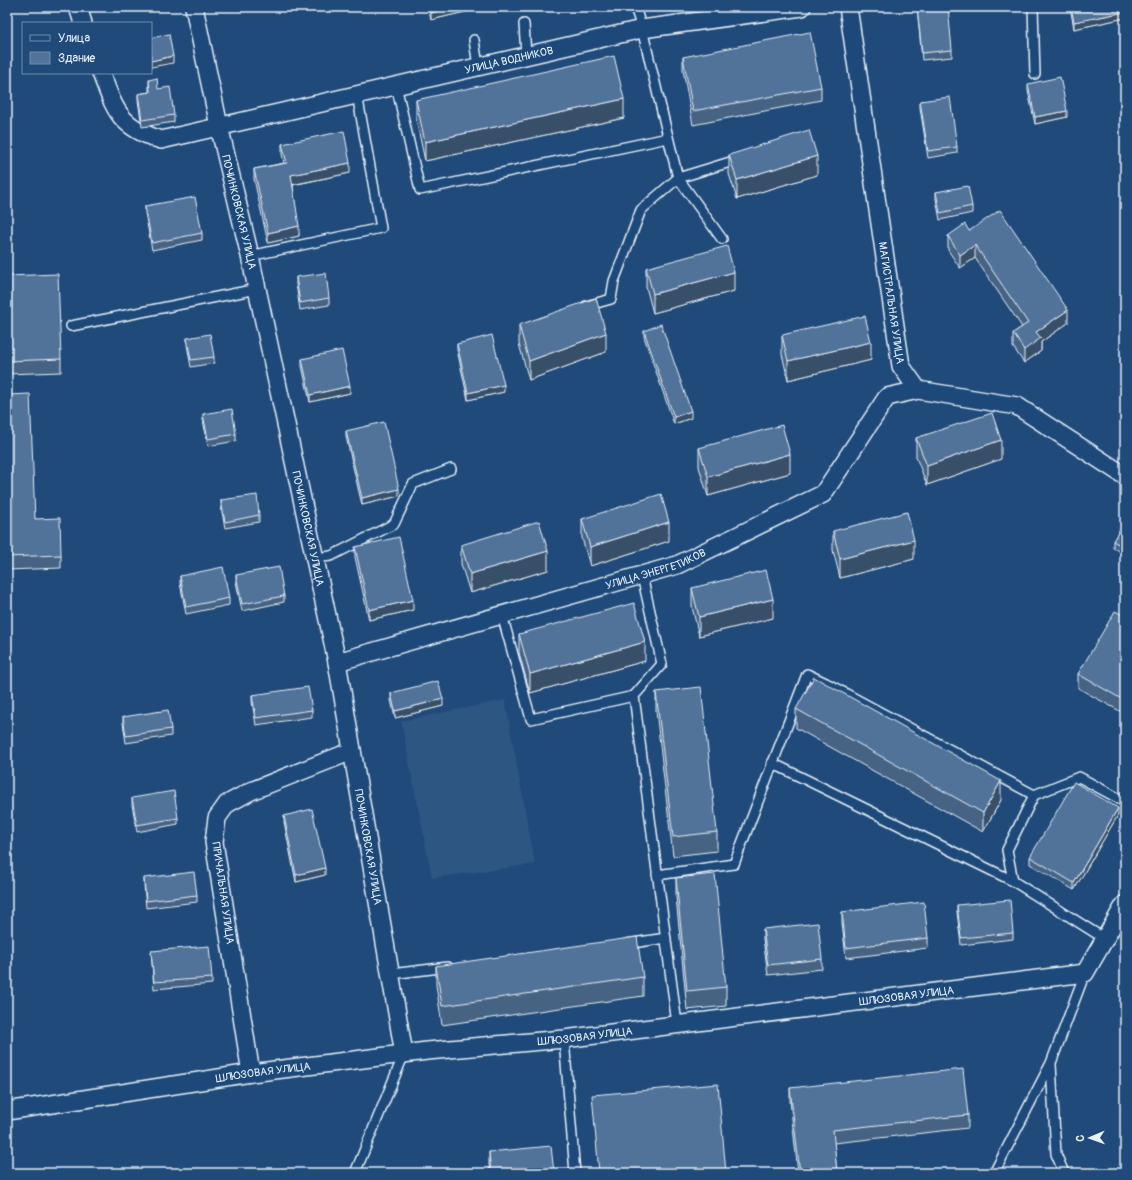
<svg xmlns="http://www.w3.org/2000/svg" width="1132" height="1180" viewBox="0 0 1132 1180" font-family="Pangolin,sans-serif">
	<style>
		.built { fill: #2e5683 }
		.lines { fill: none; stroke-linecap: round; stroke-linejoin: round }
		.lane-casing { stroke: #e8f1f8; stroke-width: 12 }
		.street-casing { stroke: #e8f1f8; stroke-width: 20 }
		.lane { stroke: #1f4a7a; stroke-width: 9 }
		.street { stroke: #1f4a7a; stroke-width: 17 }
		.wall { fill: #466384; stroke: #e8f1f8 }
		.shaded-wall { fill: #39506b; stroke: #e8f1f8 }
		.building { fill: #517399; stroke: #e8f1f8 }
		.labels { text-anchor: middle; dominant-baseline: central; stroke-width: 3.5; stroke-linejoin: round; paint-order: stroke }
		.street-label { font-size: 11px; fill: #e8f1f8; stroke: #1f4a7a }
	</style>
	<rect width="100%" height="100%" fill="#1f4a7a"/>
	<filter id="ink" filterUnits="userSpaceOnUse"><feTurbulence type="fractalNoise" baseFrequency=".025" numOctaves="2"/><feDisplacementMap in="SourceGraphic" scale="8" xChannelSelector="R" yChannelSelector="G"/><feConvolveMatrix kernelMatrix="1 2 1 2 8 2 1 2 1" color-interpolation-filters="sRGB"/></filter>
	<g filter="url(#ink)">
		<path class="built" d="M505,700l30,164 -103,14 -31,-157z"/>
		<g class="lines">
			<defs>
				<path id="lane" d="M713,7l6,11
					M1033,7l2,67
					M524,24l2,31
					M474,40l4,26
					M396,85l24,105 248,-52
					M722,239l-44,-61 62,-19
					M250,256l131,-28 -24,-134
					M586,306l25,-7 3,-18 27,-71 37,-32 -36,-149 -7,-22
					M71,326l186,-37
					M315,558l16,-2 63,-32 19,-40 38,-15
					M642,576l20,88 -28,32 43,328
					M502,615l29,104 103,-23
					M772,763l241,118
					M657,875l77,-11 73,-190 19,9 208,112
					M1105,939l-92,-58 -6,-31 27,-55 45,-18 46,25
					M626,944l40,-6
					M391,974l57,-7
					M564,1039l11,134
					M1051,1064l5,90 8,19
					M355,1173l49,-119
					M994,1173l57,-110 34,-90"/>
				<g id="street">
					<path d="M78,7l5,16"/>
					<path id="s1" d="M194,7l25,119 31,130 87,406 67,392"/>
					<path id="s2" d="M848,7l53,359 17,24 99,16 108,70"/>
					<path id="s3" d="M101,73c14,38 19,54 60,67l481,-111 160,-22"/>
					<path id="s4" d="M337,662l340,-97 146,-71 64,-97 31,-7"/>
					<path d="M251,1073l-37,-231 3,-24 10,-14 24,-13 101,-40"/>
					<path id="s5" d="M7,1111l244,-38 176,-22 137,-12 521,-66 40,-69"/>
				</g>
			</defs>
			<use href="#lane" class="lane-casing"/>
			<use href="#street" class="street-casing"/>
			<use href="#lane" class="lane"/>
			<use href="#street" class="street"/>
		</g>
		<path class="wall" d="M428,7h45v3l-42,10z
			M917,7l35,43v7l-30,3z
			M1070,7h55v11l-51,11z
			M683,57l138,30v13l-128,25 -10,-55z
			M149,80l9,9 16,26v7l-32,5 -4,-27v-6l11,-2z
			M1028,84l39,33 -32,7 -7,-33z
			M416,100l208,18 -199,43 -9,-42z
			M920,101l37,46v6l-29,5 -8,-50z
			M282,144l68,29 -57,12 6,51 -31,7 -14,-64v-10l30,-6 -2,-9z
			M729,155l88,20 -80,24 -8,-25z
			M936,192l36,14v7l-32,7 -4,-21z
			M145,206l57,27v7l-50,10 -7,-37z
			M969,231l99,92 -27,19v9l-17,12 -11,-16v-14l9,-6 -47,-69 -15,10 -12,-18v-14z
			M646,268l88,23 -81,22 -7,-26z
			M7,276l54,83v13l-54,2z
			M296,277l33,21v7l-29,5 -4,-26z
			M519,325l87,27 -77,28 -10,-36z
			M644,331l47,87 -17,6 -30,-87z
			M782,335l89,25 -83,20 -6,-26z
			M187,338l27,19v6l-23,4 -4,-22z
			M457,344l47,48 -36,8 -11,-50z
			M302,359l48,34 -40,9 -8,-36z
			M7,395l28,124 26,36v13l-54,2z
			M203,414l33,20v7l-28,5 -5,-26z
			M346,431l53,65 -37,9 -16,-68z
			M916,438l85,21 -74,26 -11,-28z
			M699,448l91,25 -82,23 -9,-29z
			M221,500l38,15v7l-34,6 -4,-21z
			M582,519l87,22 -79,25 -8,-28z
			M1125,521v33l-12,-6v-7z
			M833,531l81,28 -74,19 -7,-28z
			M461,545l87,25 -78,23 -9,-29z
			M355,547l58,63 -44,10 -14,-63z
			M236,575l48,21v6l-42,9 -6,-29z
			M180,576l49,22v7l-43,9 -6,-31z
			M692,588l81,30 -74,18 -7,-29z
			M1125,616v98l-47,-26v-14z
			M519,634l126,27 -115,32 -11,-40z
			M656,692l61,140v19l-44,5 -17,-145z
			M391,693l52,13 -48,12 -4,-18z
			M252,695l60,15v7l-56,8 -4,-23z
			M796,709l205,91 -18,32 -187,-104z
			M123,717l48,12v7l-45,7 -3,-20z
			M132,798l46,20v6l-41,8 -5,-27z
			M1118,815l-44,75 -44,-26v-7z
			M284,816l41,59 -29,7 -12,-60z
			M144,878l53,17v7l-51,6 -2,-23z
			M676,878l50,109v19l-39,4 -11,-113z
			M957,905l56,28v6l-52,6 -4,-33z
			M842,912l86,26v10l-82,10 -4,-35z
			M763,929l59,30v10l-54,6 -5,-36z
			M151,951l61,27v6l-58,5z
			M436,966l207,11v19l-201,29 -6,-40z
			M790,1088l178,27v13l-134,15 3,30h-39l-8,-72z
			M489,1152l65,21h-64l-1,-8z"/>
		<path class="shaded-wall" d="M457,7h16v3l-42,10v-7z
			M1125,12v6l-51,11v-7z
			M173,56v7l-22,4v-6z
			M624,99v19l-199,43v-19z
			M1067,111v6l-32,7v-7z
			M817,156v19l-80,24v-19z
			M350,163v10l-59,12v-10z
			M299,226v10l-31,7v-10z
			M975,245v13l-15,10v-13z
			M734,272v19l-81,22v-19z
			M1068,310v13l-27,19v9l-17,12v-13l12,-18z
			M606,333v19l-77,28v-19z
			M871,342v18l-83,20v-19z
			M504,385v7l-36,8v-7z
			M350,386v7l-40,9v-7z
			M691,411v7l-17,6v-7z
			M1001,440v19l-74,26v-19z
			M790,454v19l-82,23v-19z
			M399,489v7l-37,9v-7z
			M669,522v19l-79,25v-19z
			M914,540v19l-74,19v-19z
			M548,551v19l-78,23v-19z
			M773,599v19l-74,18v-19z
			M413,600v10l-44,10v-10z
			M645,642v19l-115,32v-19z
			M443,699v7l-48,12v-7z
			M1001,781v19l-18,32v-19z
			M1118,808v7l-44,75v-7z
			M325,868v7l-29,7v-7z"/>
		<path class="building" d="M430,7h27l-26,6z
			M917,7h31l4,43 -30,3z
			M1071,7h54v5l-51,10z
			M810,32l11,55 -128,24 -10,-54z
			M169,34l4,22 -22,5v-23z
			M614,56l10,43 -199,43 -9,-42z
			M1060,77l7,34 -32,6 -7,-33z
			M157,78l1,11 12,-2 4,28 -32,5 -4,-26 12,-2 -1,-12z
			M950,97l7,50 -29,4 -8,-50z
			M809,130l8,26 -80,24 -8,-25z
			M344,131l6,32 -59,12 8,51 -31,7 -14,-64 33,-6 -5,-19z
			M968,186l4,20 -32,7 -4,-21z
			M195,197l7,36 -50,10 -7,-37z
			M1000,210l68,100 -32,22 5,6 -17,12 -11,-17 15,-10 -53,-78 -15,10 -12,-19 17,-12 4,7z
			M727,246l7,26 -81,22 -7,-26z
			M326,273l3,25 -29,5 -4,-26z
			M58,274l3,85 -54,2v-85z
			M596,298l10,35 -77,28 -10,-36z
			M865,316l6,26 -83,19 -6,-26z
			M661,324l30,87 -17,6 -30,-86z
			M210,334l4,23 -23,3 -4,-22z
			M492,335l12,50 -36,8 -11,-49z
			M342,350l8,36 -40,9 -8,-36z
			M30,394l5,125 25,-1 1,37 -54,2v-162z
			M232,409l4,25 -28,5 -5,-25z
			M992,413l9,27 -74,26 -11,-28z
			M384,422l15,67 -37,9 -16,-67z
			M782,425l8,29 -82,23 -9,-29z
			M661,494l8,28 -79,25 -8,-28z
			M257,495l2,20 -34,7 -4,-22z
			M907,512l7,28 -74,19 -7,-28z
			M539,521l9,30 -78,23 -9,-29z
			M1125,521v27l-12,-7z
			M399,537l14,63 -44,10 -14,-63z
			M223,567l6,31 -43,9 -6,-31z
			M279,567l5,29 -42,8 -6,-29z
			M766,570l7,29 -74,18 -7,-29z
			M634,603l11,39 -115,32 -11,-40z
			M1115,611l10,5v85l-47,-27z
			M814,677l187,104 -18,32 -187,-104z
			M438,681l5,18 -48,12 -4,-18z
			M308,687l4,23 -56,8 -4,-23z
			M701,687l16,145 -44,5 -17,-145z
			M168,710l3,19 -45,7 -3,-19z
			M1074,782l44,26 -44,75 -44,-26z
			M174,791l4,27 -41,7 -5,-27z
			M312,809l13,59 -29,7 -12,-59z
			M194,872l3,23 -51,6 -2,-23z
			M715,874l11,113 -39,4 -11,-113z
			M1010,900l3,33 -52,5 -4,-33z
			M924,902l4,36 -82,10 -4,-36z
			M818,923l4,36 -54,6 -5,-36z
			M637,937l6,40 -201,29 -6,-40z
			M209,946l3,32 -58,4 -3,-31z
			M963,1069l5,46 -135,15 4,43h-37l-10,-85z
			M718,1084l8,89h-127l-7,-78z
			M551,1146l3,27h-63l-2,-21z"/>
	</g>
	<g class="labels">
		<g class="street-label">
			<text stroke="none"><textPath href="#s3" startOffset="452">УЛИЦА ВОДНИКОВ</textPath></text>
			<text stroke="none"><textPath href="#s1" startOffset="210">ПОЧИНКОВСКАЯ УЛИЦА</textPath></text>
			<text stroke="none"><textPath href="#s2" startOffset="299">МАГИСТРАЛЬНАЯ УЛИЦА</textPath></text>
			<text stroke="none"><textPath href="#s1" startOffset="534">ПОЧИНКОВСКАЯ УЛИЦА</textPath></text>
			<text stroke="none"><textPath href="#s4" startOffset="332">УЛИЦА ЭНЕРГЕТИКОВ</textPath></text>
			<text stroke="none"><textPath href="#s1" startOffset="858">ПОЧИНКОВСКАЯ УЛИЦА</textPath></text>
			<text transform="translate(223 893) rotate(82)">ПРИЧАЛЬНАЯ УЛИЦА</text>
			<text stroke="none"><textPath href="#s5" startOffset="907">ШЛЮЗОВАЯ УЛИЦА</textPath></text>
			<text stroke="none"><textPath href="#s5" startOffset="583">ШЛЮЗОВАЯ УЛИЦА</textPath></text>
			<text stroke="none"><textPath href="#s5" startOffset="259">ШЛЮЗОВАЯ УЛИЦА</textPath></text>
		</g>
	</g>
	<rect width="1132" height="1180" fill="none" stroke="#1f4a7a" stroke-width="24"/>
	<rect x="12" y="12" width="1108" height="1156" fill="none" stroke="#e8f1f8" stroke-width="1.5" filter="url(#ink)"/>
	<rect x="22" y="22" width="130" height="52" fill="#1f4a7a" stroke="#6f8dac"/>
	<rect x="30" y="35" width="20" height="6" fill="#1f4a7a" stroke="#6f8dac"/>
	<text x="58" y="42" font-size="12" fill="#e8f1f8">Улица</text>
	<rect x="30" y="52" width="20" height="12" fill="#517399" stroke="#6f8dac"/>
	<text x="58" y="62" font-size="12" fill="#e8f1f8">Здание</text>
	<g transform="translate(1090 1138) rotate(268)" stroke="#1f4a7a" stroke-width="3" paint-order="stroke">
	<path d="M0-3L7 15L0 10L-7 15Z" fill="#e8f1f8"/>
	<text y="-6" font-size="11" font-weight="bold" text-anchor="middle" fill="#e8f1f8">С</text>
	</g>
</svg>
